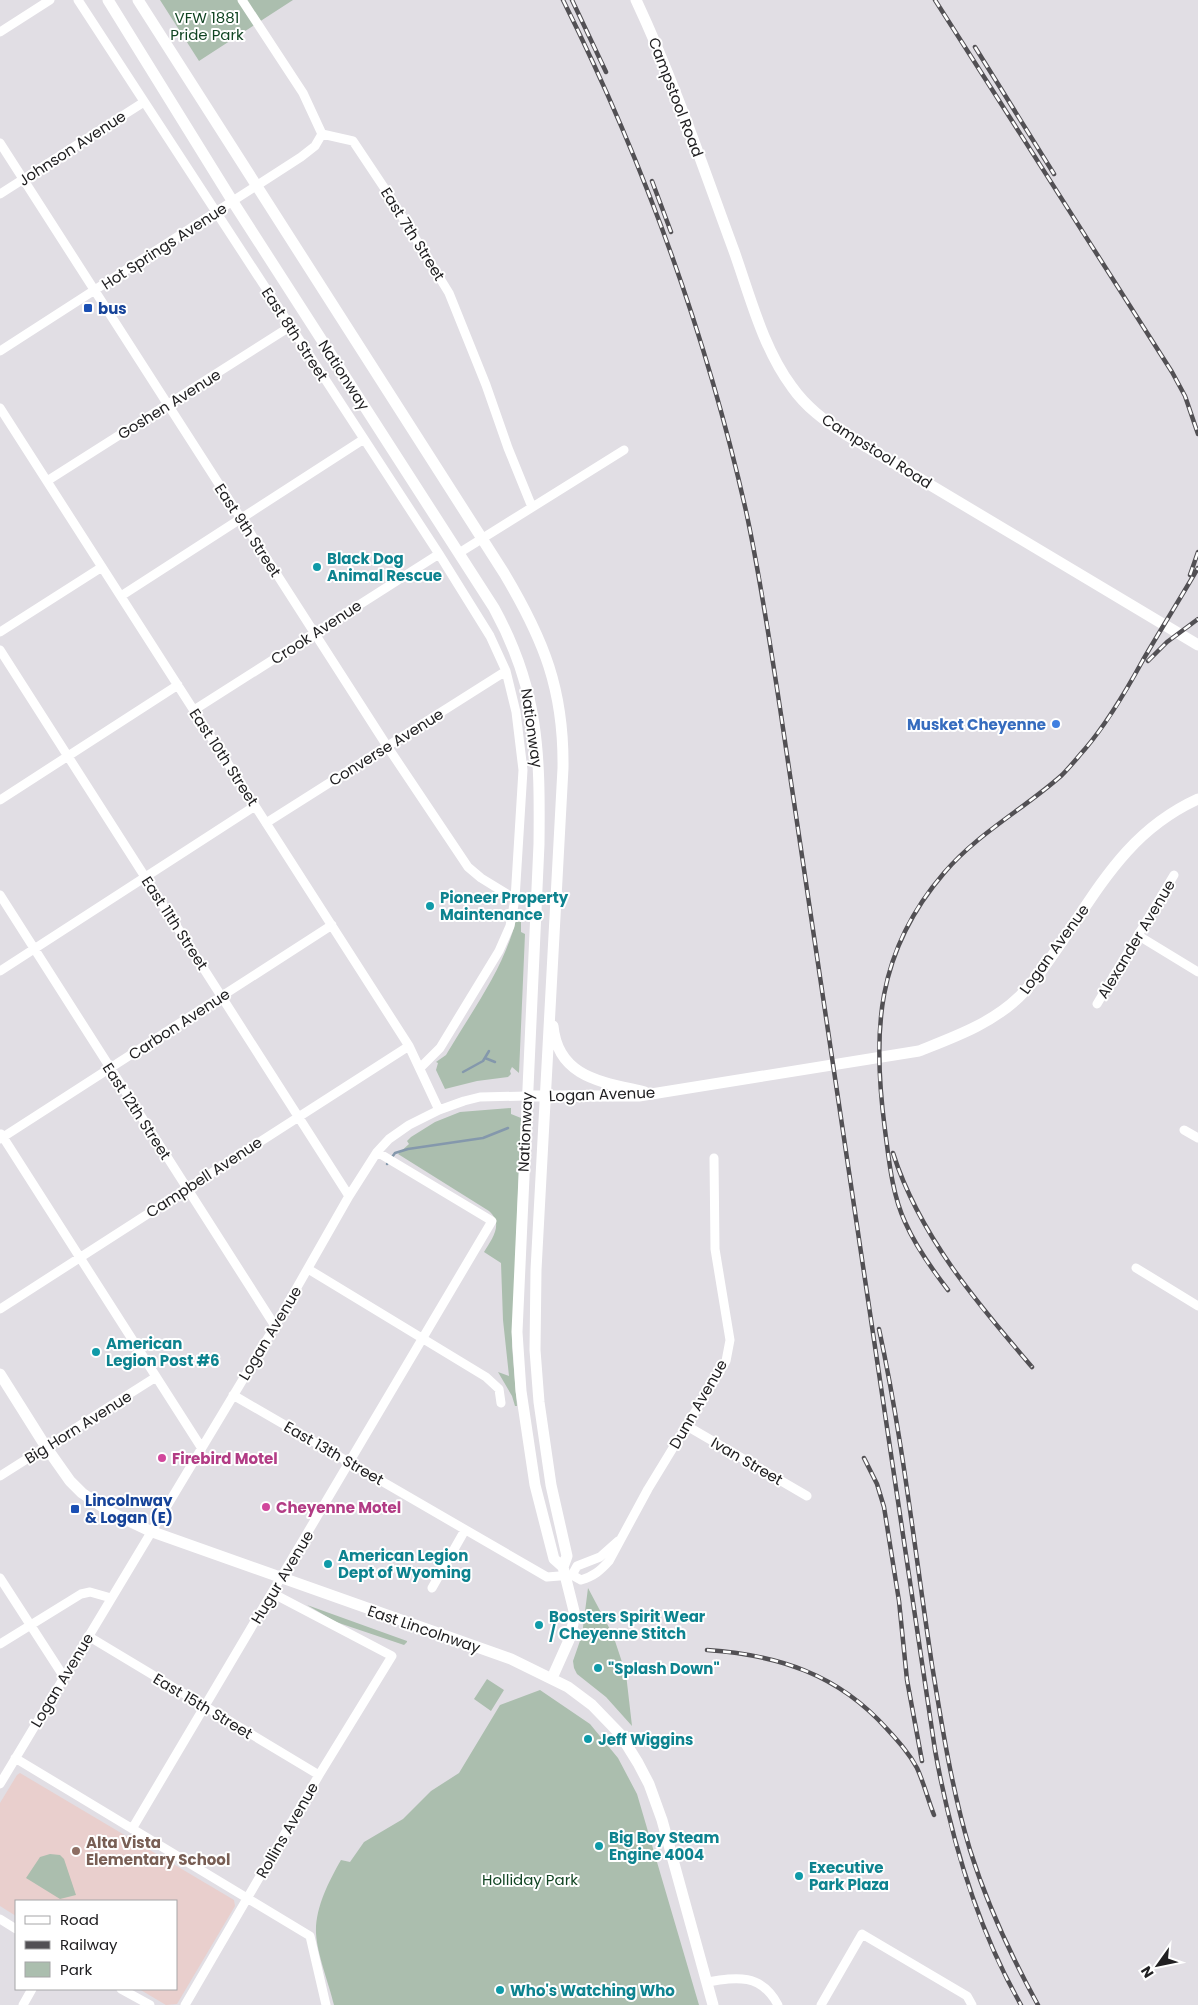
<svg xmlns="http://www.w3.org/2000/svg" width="1198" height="2005" viewBox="0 0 1198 2005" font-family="Poppins,sans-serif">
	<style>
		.education { fill: #e9cfcd }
		.green { fill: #abbeae }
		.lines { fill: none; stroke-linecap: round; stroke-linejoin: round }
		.stream { stroke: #8498ac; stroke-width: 2.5 }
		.minor { stroke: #fff; stroke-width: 9 }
		.major { stroke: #fff; stroke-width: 11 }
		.rail-casing { stroke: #525054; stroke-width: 4.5 }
		.rail { stroke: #fff; stroke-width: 2.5; stroke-dasharray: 8; stroke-linecap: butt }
		.transit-dot { fill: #1a4fb4; stroke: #fff; stroke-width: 2 }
		.culture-dot { fill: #0f9aa8; stroke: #fff; stroke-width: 2 }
		.shop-dot { fill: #3f7fe0; stroke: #fff; stroke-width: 2 }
		.hotel-dot { fill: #d1479c; stroke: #fff; stroke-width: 2 }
		.education-dot { fill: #8d6e63; stroke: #fff; stroke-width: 2 }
		.labels { text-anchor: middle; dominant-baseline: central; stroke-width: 4; stroke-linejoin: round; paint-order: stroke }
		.park-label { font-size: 15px; fill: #114523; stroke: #fff }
		.street-label { font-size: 15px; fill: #212022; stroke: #fff }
		.transit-label { font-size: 15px; font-weight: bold; fill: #164399; stroke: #fff; text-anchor: start }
		.culture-label { font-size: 15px; font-weight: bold; fill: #0d838f; stroke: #fff; text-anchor: start }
		.shop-label { font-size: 15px; font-weight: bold; fill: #366cbe; stroke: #fff; text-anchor: end }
		.hotel-label { font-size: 15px; font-weight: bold; fill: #b23c85; stroke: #fff; text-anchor: start }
		.education-label { font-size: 15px; font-weight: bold; fill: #785e54; stroke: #fff; text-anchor: start }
	</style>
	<rect width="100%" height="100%" fill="#e1dee4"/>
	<path class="education" d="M20,1773l214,127 1,6 -58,98 -11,1 -27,-16h37v-88h-160v15l-16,-10v-103l17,-28z"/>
	<path class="green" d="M160,0h133l-94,61z
		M516,920l5,2v10l4,2 -6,139 -7,-6 -2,4 1,3 -3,3 -31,4 -32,8 -9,-19 2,-7 -2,-1 10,-7 3,-5c25,-42 55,-82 67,-130z
		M511,1108v6l10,4 -9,228 5,60h-2l-3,-10 -14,-24 11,4 -6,-56 -2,-57 -17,-11c8,-13 20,-28 5,-41l-91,-57 11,-10 -2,-3 4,-4 24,-15 25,-10z
		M588,1588l25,47 13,39 6,52 -26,-29 -29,-23 -3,-6 -1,-7 9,-26z
		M307,1605l100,36v1l-3,3 -68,-23z
		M487,1679l17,11 -13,21 -17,-12z
		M540,1690l50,34 28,34 19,36 62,211h-365c-5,-21 -17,-51 -18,-72 -1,-25 13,-52 25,-73l9,2 14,-20 39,-23 28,-28 28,-18 41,-68z
		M50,1854l10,1 4,4 12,36 -16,4 -34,-21 14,-21z"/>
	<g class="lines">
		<path class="stream" d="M485,1058l10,4
			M463,1072l20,-11 6,-10
			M387,1164l8,-11 13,-4 75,-11 25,-10"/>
		<path class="minor" d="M78,0l361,554 51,82 16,35 10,41 7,58 -8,129 -5,27 -11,25 -59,97 -20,20
			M242,0l61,93 19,41
			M0,32l50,-32
			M322,134l31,7 34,51 62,101 37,92 22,63 24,59
			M0,143l387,603 81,121 13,11 34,21
			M0,194l144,-92
			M0,351l301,-194 14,-11 7,-12
			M0,408l409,638 30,64
			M47,481l244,-155
			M459,553l165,-103
			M121,596l243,-157
			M0,632l102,-65
			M0,650l349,546
			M194,710l245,-156
			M0,800l178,-115
			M266,823l240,-152
			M0,895l275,431
			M1139,936l59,36
			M0,971l255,-165
			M1097,1004l77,-129
			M1184,1130l14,8
			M1,1134l200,313
			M0,1139l332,-214
			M1136,1268l62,38
			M308,1269l178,108 13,12 2,14
			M0,1309l409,-263
			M233,1395l314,182 25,-2 5,-9 23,-9 18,-16
			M687,1426l120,70
			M0,1476l156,-99
			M572,1575l9,5c13,-4 19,-9 28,-19l39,-72 78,-128 4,-21 -15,-91 -1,-91
			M0,1578l64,99
			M432,1588l33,-58
			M88,1636l231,139
			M0,1644l81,-50 9,-2 21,6
			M15,1758l295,178 16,69
			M0,1784l275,-458 74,-130 28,-44 12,-13 20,-14 30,-15 25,-9 16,-4 47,-1
			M132,1829l360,-608 -115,-69
			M0,1919l16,10
			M707,1982c30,-5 54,-9 71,23
			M121,1989l29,16
			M23,2005l9,-16
			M185,2005l134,-230 73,-119 -120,-63
			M821,2005l41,-71 105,62 5,9"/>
		<path class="major" d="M108,0l125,202 261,406c45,82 46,145 45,236l-22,488 4,59 14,94 19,74 9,8 11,44 -1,13 -4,16 -17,38
			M138,0l366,573c40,67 60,117 59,195l-27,502 -1,80 4,52 12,83 16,71 -4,11
			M636,0c38,81 67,167 98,251 16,45 29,97 58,136 14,20 33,34 53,47l353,211
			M553,1026c5,52 50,56 92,66
			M527,1096h112l280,-45c35,-14 72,-27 100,-54 16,-16 29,-35 42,-54 40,-59 69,-113 137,-144
			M0,1374l46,73 24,34 12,12 28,19 40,19 361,128 57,28 24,18 28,29 18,29 11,21 13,36 51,185"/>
		<defs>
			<path id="rail" d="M563,0c81,163 143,334 183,511 14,65 24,132 34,197l155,1042c16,89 41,176 86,255
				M572,0l34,72
				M935,0l237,372 13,24 13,38
				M975,47l79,127
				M652,181l19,51
				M1190,575l8,-23
				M1148,661l19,-19 31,-23
				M893,1153c26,82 84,150 139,214
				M948,1290c-17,-22 -32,-43 -43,-68 -13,-28 -16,-62 -20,-92 -13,-98 -9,-178 59,-257 34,-40 80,-64 118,-98 8,-8 15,-17 23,-26 23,-27 41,-58 58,-89 18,-31 37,-61 55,-92
				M879,1329c24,111 36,224 53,336 10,62 20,125 38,185 17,54 41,106 68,155
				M864,1458l13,26 7,23 15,94 8,79 15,81
				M707,1650c71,5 131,24 180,79 11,12 22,24 30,39 7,15 11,32 17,47"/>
		</defs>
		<use href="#rail" class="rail-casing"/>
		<use href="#rail" class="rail"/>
	</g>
	<g class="transit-dot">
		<rect x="83" y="303" width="10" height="10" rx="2.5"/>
		<rect x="70" y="1504" width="10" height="10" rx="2.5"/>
	</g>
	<g class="culture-dot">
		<circle cx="317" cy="567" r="5"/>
		<circle cx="430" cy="906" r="5"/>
		<circle cx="96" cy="1352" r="5"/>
		<circle cx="328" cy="1564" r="5"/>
		<circle cx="539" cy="1625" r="5"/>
		<circle cx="598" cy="1668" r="5"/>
		<circle cx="588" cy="1739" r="5"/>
		<circle cx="599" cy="1846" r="5"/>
		<circle cx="799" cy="1876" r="5"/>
		<circle cx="500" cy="1990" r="5"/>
	</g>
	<circle class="shop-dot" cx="1056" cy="724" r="5"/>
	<g class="hotel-dot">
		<circle cx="162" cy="1458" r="5"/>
		<circle cx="266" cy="1507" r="5"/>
	</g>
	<circle class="education-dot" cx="76" cy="1851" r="5"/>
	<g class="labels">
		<g class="park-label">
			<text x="207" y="17">VFW 1881<tspan x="207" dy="17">Pride Park</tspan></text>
			<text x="530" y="1879">Holliday Park</text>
		</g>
		<g class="street-label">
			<text transform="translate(676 97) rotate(69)">Campstool Road</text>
			<text transform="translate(72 148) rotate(-33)">Johnson Avenue</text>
			<text transform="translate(413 234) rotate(58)">East 7th Street</text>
			<text transform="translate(164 246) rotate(-33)">Hot Springs Avenue</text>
			<text transform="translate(295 334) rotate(57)">East 8th Street</text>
			<text transform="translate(344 375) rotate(57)">Nationway</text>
			<text transform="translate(169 404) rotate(-32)">Goshen Avenue</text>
			<text transform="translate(877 451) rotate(32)">Campstool Road</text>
			<text transform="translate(248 530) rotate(57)">East 9th Street</text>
			<text transform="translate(316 632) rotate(-33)">Crook Avenue</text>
			<text transform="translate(532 728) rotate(82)">Nationway</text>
			<text transform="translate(386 747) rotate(-32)">Converse Avenue</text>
			<text transform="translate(224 757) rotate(57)">East 10th Street</text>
			<text transform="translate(175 923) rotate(57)">East 11th Street</text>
			<text transform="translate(1136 939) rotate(-59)">Alexander Avenue</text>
			<text transform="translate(1054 949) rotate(-54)">Logan Avenue</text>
			<text transform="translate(179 1024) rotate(-33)">Carbon Avenue</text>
			<text transform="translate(602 1094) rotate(-2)">Logan Avenue</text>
			<text transform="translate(137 1111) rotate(57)">East 12th Street</text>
			<text transform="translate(525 1132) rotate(-87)">Nationway</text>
			<text transform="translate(204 1177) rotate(-33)">Campbell Avenue</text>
			<text transform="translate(270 1333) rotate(-59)">Logan Avenue</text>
			<text transform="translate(698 1404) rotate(-60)">Dunn Avenue</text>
			<text transform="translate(78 1427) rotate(-32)">Big Horn Avenue</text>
			<text transform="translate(334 1453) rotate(30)">East 13th Street</text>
			<text transform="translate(747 1461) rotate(30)">Ivan Street</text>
			<text transform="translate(282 1577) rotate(-59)">Hugur Avenue</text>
			<text transform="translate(424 1629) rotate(19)">East Lincolnway</text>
			<text transform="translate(62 1680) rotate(-59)">Logan Avenue</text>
			<text transform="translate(203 1706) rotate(31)">East 15th Street</text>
			<text transform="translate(287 1830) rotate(-60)">Rollins Avenue</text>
		</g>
		<g class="transit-label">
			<text x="98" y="308">bus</text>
			<text x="85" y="1500">Lincolnway<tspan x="85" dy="17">&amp; Logan (E)</tspan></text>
		</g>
		<g class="culture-label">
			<text x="327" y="558">Black Dog<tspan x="327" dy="17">Animal Rescue</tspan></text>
			<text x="440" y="897">Pioneer Property<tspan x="440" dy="17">Maintenance</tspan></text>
			<text x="106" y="1343">American<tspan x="106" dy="17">Legion Post #6</tspan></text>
			<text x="338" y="1555">American Legion<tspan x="338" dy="17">Dept of Wyoming</tspan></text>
			<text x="549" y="1616">Boosters Spirit Wear<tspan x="549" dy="17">/ Cheyenne Stitch</tspan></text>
			<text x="608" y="1668">"Splash Down"</text>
			<text x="598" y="1739">Jeff Wiggins</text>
			<text x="609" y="1837">Big Boy Steam<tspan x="609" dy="17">Engine 4004</tspan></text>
			<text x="809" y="1867">Executive<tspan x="809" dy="17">Park Plaza</tspan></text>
			<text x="510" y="1990">Who's Watching Who</text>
		</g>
		<g class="shop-label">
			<text x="1046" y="724">Musket Cheyenne</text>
		</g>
		<g class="hotel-label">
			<text x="172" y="1458">Firebird Motel</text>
			<text x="276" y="1507">Cheyenne Motel</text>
		</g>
		<g class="education-label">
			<text x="86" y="1842">Alta Vista<tspan x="86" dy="17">Elementary School</tspan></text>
		</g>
	</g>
	<rect x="15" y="1900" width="162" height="90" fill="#ffffff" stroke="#a6a6a7"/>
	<rect x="25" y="1916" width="25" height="8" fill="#ffffff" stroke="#a6a6a7"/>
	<text x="60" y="1925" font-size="15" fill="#212022">Road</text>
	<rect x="25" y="1941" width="25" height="8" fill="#525054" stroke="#a6a6a7"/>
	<text x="60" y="1950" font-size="15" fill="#212022">Railway</text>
	<rect x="25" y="1962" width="25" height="15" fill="#abbeae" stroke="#a6a6a7"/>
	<text x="60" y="1975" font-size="15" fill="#212022">Park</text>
	<g transform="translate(1158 1965) rotate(237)" stroke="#ffffff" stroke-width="4" paint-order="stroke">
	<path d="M0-4L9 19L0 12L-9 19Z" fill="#212022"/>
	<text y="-8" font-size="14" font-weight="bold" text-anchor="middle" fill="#212022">N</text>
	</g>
</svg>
